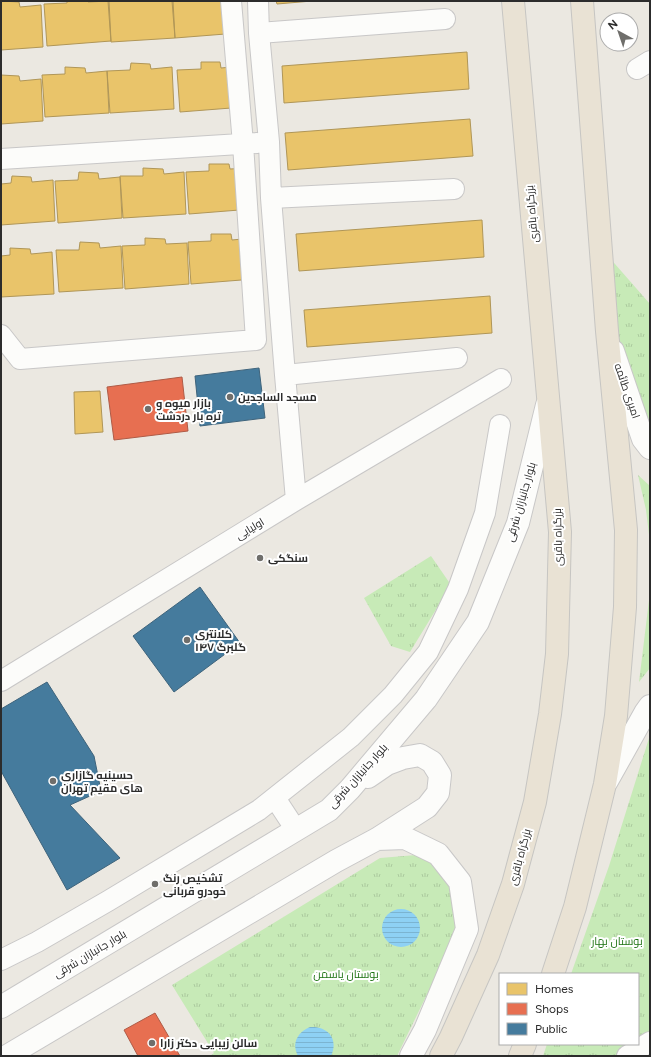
<svg xmlns="http://www.w3.org/2000/svg" width="651" height="1057" viewBox="0 0 651 1057" font-family="Figtree,Cairo,sans-serif">
	<style>
		.grass { fill: url(#grass-tufts) }
		.water { fill: url(#water-rules) }
		.homes { fill: #e9c46a; stroke: #b09657 }
		.shops { fill: #e76f51; stroke: #af5b46 }
		.public { fill: #457b9d; stroke: #3e637b }
		.lines { fill: none; stroke-linecap: round; stroke-linejoin: round }
		.minor-casing { stroke: #c8c7c7; stroke-width: 22 }
		.secondary-casing { stroke: #c8c7c7; stroke-width: 24 }
		.trunk-casing { stroke: #c6c5c2; stroke-width: 24 }
		.minor { stroke: #fcfcfa; stroke-width: 20 }
		.secondary { stroke: #fcfcfa; stroke-width: 22 }
		.trunk { stroke: #e9e2d4; stroke-width: 22 }
		.poi-dot { fill: #6f6e6b; stroke: #fff; stroke-width: 1.5 }
		.labels { text-anchor: middle; dominant-baseline: central; stroke-width: 4; stroke-linejoin: round; paint-order: stroke }
		.street-label { font-size: 11px; fill: #2c2c2c; stroke: #fff }
		.poi-label { font-size: 11px; font-weight: bold; fill: #2c2c2c; stroke: #fff; text-anchor: start }
		.park-label { font-size: 11px; fill: #1e7313; stroke: #fff }
	</style>
	<defs>
		<pattern id="grass-tufts" width="24" height="20" patternUnits="userSpaceOnUse"><rect width="24" height="20" fill="#c7eab7"/><path d="M3 7l-1-3M5 7V3M7 7l1-3M15 17l-1-3M17 17v-4M19 17l1-3" fill="none" stroke="#abc99e"/></pattern>
		<pattern id="water-rules" width="6" height="5" patternUnits="userSpaceOnUse"><rect width="6" height="5" fill="#8ed1f4"/><path d="M0 2.5h6" fill="none" stroke="#7bb4d1"/></pattern>
	</defs>
	<rect width="100%" height="100%" fill="#ebe8e1"/>
	<path class="grass" d="M608,256l42,48v123l-34,-90z
		M638,475l12,11v57l-4,-33z
		M431,556l20,29 -41,67 -19,-6 -27,-48z
		M650,592v76l-11,14z
		M650,735v298l-12,8v-67h-67l38,-108z
		M428,854l28,16v65l-59,121h-187l4,-3 -42,-68 208,-127z
		M547,1044h87l-18,12h-73z"/>
	<path class="water" d="M382 928a19 19 0 1 1 38 0a19 19 0 1 1-38 0Z
		M310,1027c18,-1 29,12 21,29h-33c-7,-13 0,-24 12,-29z"/>
	<path class="homes" d="M1,1l18,1 1,5 21,-2 2,42 -42,3z
		M67,1h21v1l21,-1 2,40 -64,5 -3,-42 23,-1z
		M108,1h65l2,37 -64,4z
		M172,1h65l1,32 -63,5z
		M276,1h36l-35,3z
		M467,52l2,37 -185,14 -2,-37z
		M201,62h19l1,6 21,-2 2,41 -64,5 -3,-42 24,-1z
		M131,63l19,1 1,5 21,-2 2,42 -64,4 -3,-42 23,-1z
		M65,67l20,1 1,5 21,-2 2,42 -64,4 -3,-42 23,-1z
		M1,75l18,1 1,5 21,-2 2,42 -42,3z
		M470,119l3,37 -185,14 -3,-37z
		M209,164h20l1,5 20,-1 2,41 -63,5 -3,-42 23,-1z
		M143,168l20,1 1,5 20,-2 2,42 -63,4 -3,-42h23z
		M79,172l19,1 1,6 21,-2 2,41 -64,5 -3,-42 23,-1z
		M12,176l19,1 1,5 21,-2 2,41 -54,4v-41l10,-1z
		M482,220l2,37 -185,14 -3,-37z
		M211,234h20l1,6 20,-2 2,41 -63,5 -3,-42 23,-1z
		M145,238l20,1 1,5 21,-1 2,41 -64,5 -3,-43 23,-1z
		M80,242l19,1 1,5 21,-2 2,42 -64,4 -3,-42h23z
		M10,248l20,1 1,5 21,-2 2,42 -53,3v-41l9,-1z
		M490,296l2,37 -185,14 -3,-37z
		M100,391l3,41 -28,2 -1,-42z"/>
	<path class="shops" d="M182,377l6,54 -74,9 -7,-53z
		M155,1013l25,43h-42l-14,-26z"/>
	<path class="public" d="M259,368l6,50 -65,8 -5,-50z
		M200,587l40,56 -66,49 -41,-56z
		M47,682l47,74 7,35 -31,14 50,53 -53,32 -66,-119v-62z"/>
	<g class="lines">
		<defs>
			<path id="minor" d="M258,1l1,32 10,109 2,56 14,177 11,125
				M259,33l186,-14
				M637,69l13,-8
				M1,159l256,-16
				M271,198l183,-9
				M1,335l19,24 236,-19 -13,-196 -12,-143
				M285,375l172,-17
				M1,681l295,-181 205,-121
				M275,798l21,32
				M1,960l36,-18 71,-41 151,-91 92,-73 42,-42 35,-43 30,-63 27,-76 15,-88
				M627,1056l23,-14"/>
			<path id="secondary" d="M613,351l30,88 7,9
				M607,781l38,-68 5,-7
				M377,839l28,-1 33,16 22,28 7,47 -42,101 -14,26
				M1,1007l328,-197 21,-21 76,-90 52,-77 40,-99 29,-118
				M7,1056l329,-195 41,-22 50,-32 11,-14 2,-18 -8,-13 -12,-7 -17,3 -16,6 -19,13"/>
			<path id="trunk" d="M553,974l22,-67 30,-123 11,-68 9,-109 1,-77 -19,-199 -25,-330
				M441,1056l10,-19 37,-82 25,-71 22,-82 15,-88 7,-60 3,-122 -47,-531
				M520,1056l5,-12"/>
		</defs>
		<use href="#minor" class="minor-casing"/>
		<use href="#secondary" class="secondary-casing"/>
		<use href="#trunk" class="trunk-casing"/>
		<use href="#minor" class="minor"/>
		<use href="#secondary" class="secondary"/>
		<use href="#trunk" class="trunk"/>
	</g>
	<g class="poi-dot">
		<circle cx="230" cy="397" r="4"/>
		<circle cx="148" cy="409" r="4"/>
		<circle cx="260" cy="558" r="4"/>
		<circle cx="187" cy="640" r="4"/>
		<circle cx="53" cy="781" r="4"/>
		<circle cx="155" cy="884" r="4"/>
		<circle cx="152" cy="1043" r="4"/>
	</g>
	<g class="labels">
		<g class="street-label">
			<text transform="translate(532 214) rotate(-95)">بزرگراه باقری</text>
			<text transform="translate(627 391) rotate(71)">امیری طائمه</text>
			<text transform="translate(521 502) rotate(-74)">بلوار جانبازان شرقی</text>
			<text transform="translate(250 529) rotate(-31)">اولیایی</text>
			<text transform="translate(558 537) rotate(-91)">بزرگراه باقری</text>
			<text transform="translate(358 776) rotate(-48)">بلوار جانبازان شرقی</text>
			<text transform="translate(520 857) rotate(-75)">بزرگراه باقری</text>
			<text transform="translate(90 954) rotate(-31)">بلوار جانبازان شرقی</text>
		</g>
		<g class="poi-label">
			<text x="238" y="397">مسجد الساجدین</text>
			<text x="156" y="403">بازار میوه و<tspan x="156" dy="13">تره بار دردشت</tspan></text>
			<text x="268" y="558">سنگکی</text>
			<text x="195" y="634">کلانتری<tspan x="195" dy="13">۱۴۷ گلبرگ</tspan></text>
			<text x="61" y="775">حسینیه گازاری<tspan x="61" dy="13">های مقیم تهران</tspan></text>
			<text x="163" y="878">تشخیص رنگ<tspan x="163" dy="13">خودرو قربانی</tspan></text>
			<text x="160" y="1043">سالن زیبایی دکتر زارا</text>
		</g>
		<g class="park-label">
			<text x="617" y="941">بوستان بهار</text>
			<text x="346" y="974">بوستان یاسمن</text>
		</g>
	</g>
	<rect width="651" height="1057" fill="none" stroke="#2c2c2c" stroke-width="4"/>
	<rect x="499" y="973" width="140" height="72" fill="#ffffff" stroke="#ababab"/>
	<rect x="507" y="983" width="20" height="12" fill="#e9c46a" stroke="#ababab"/>
	<text x="535" y="993" font-size="12" fill="#2c2c2c">Homes</text>
	<rect x="507" y="1003" width="20" height="12" fill="#e76f51" stroke="#ababab"/>
	<text x="535" y="1013" font-size="12" fill="#2c2c2c">Shops</text>
	<rect x="507" y="1023" width="20" height="12" fill="#457b9d" stroke="#ababab"/>
	<text x="535" y="1033" font-size="12" fill="#2c2c2c">Public</text>
	<g transform="translate(619 32) rotate(320)"><circle r="19" fill="#ffffff" stroke="#ababab"/>
	<path d="M0-3L7 15L0 10L-7 15Z" fill="#6f6e6b"/>
	<text y="-6" font-size="11" font-weight="bold" text-anchor="middle" fill="#2c2c2c">N</text>
	</g>
</svg>
